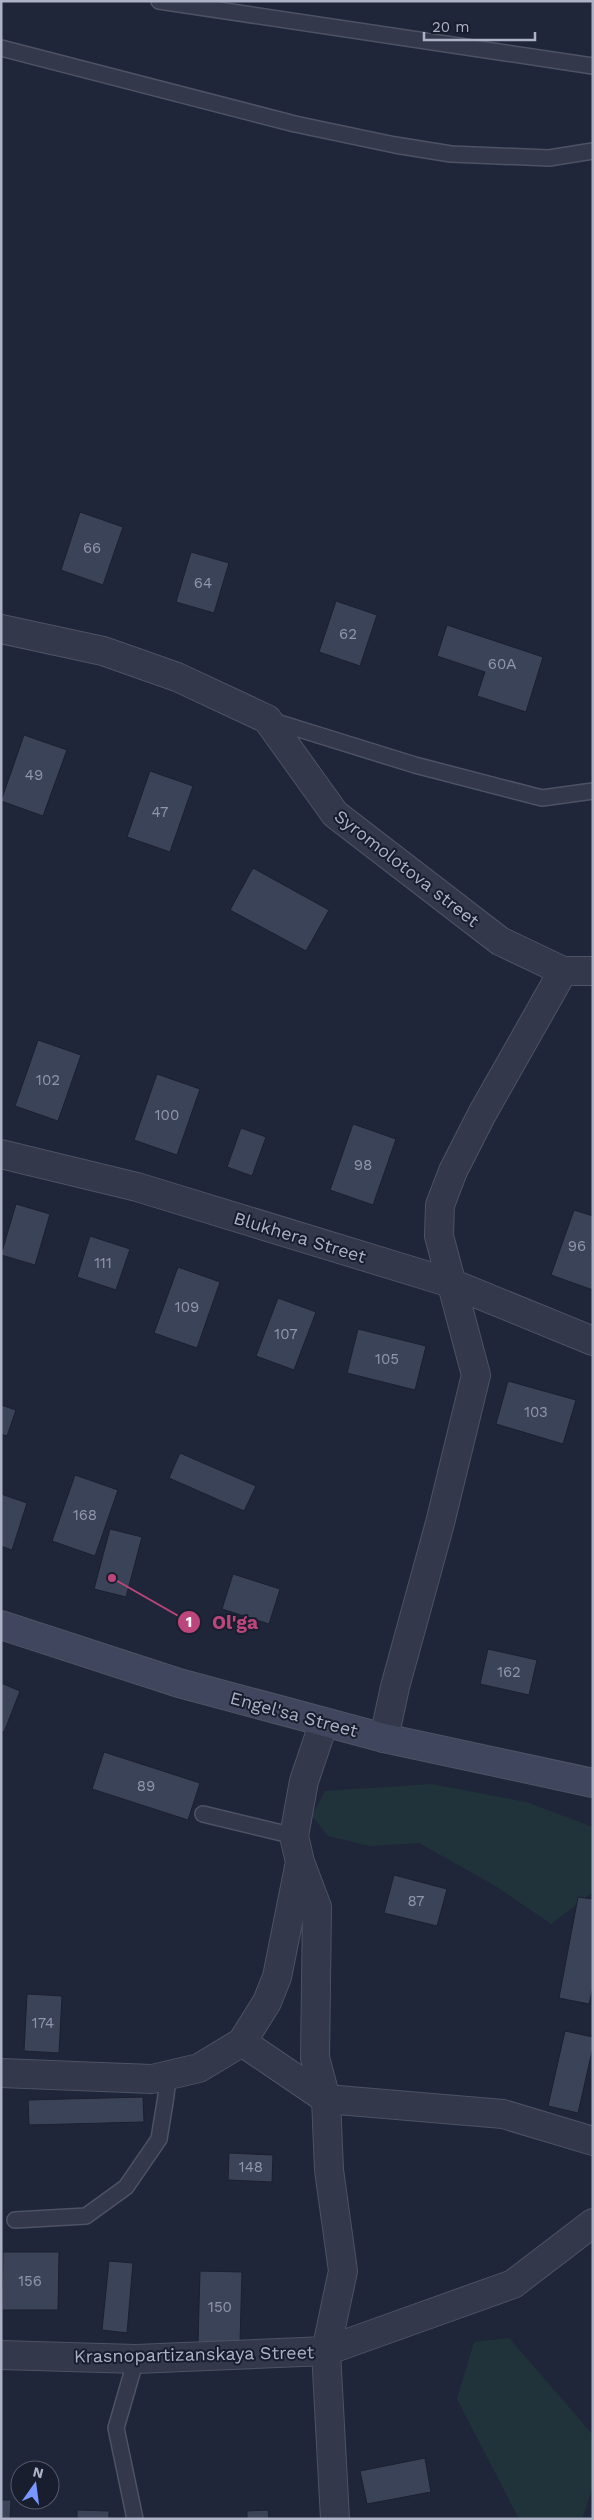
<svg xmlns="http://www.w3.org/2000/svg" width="594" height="2520" viewBox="0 0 594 2520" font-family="'Work Sans',sans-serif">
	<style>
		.green { fill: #21333a }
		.building { fill: #3b4359; stroke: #1a2030 }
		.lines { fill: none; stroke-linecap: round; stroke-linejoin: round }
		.lane-casing { stroke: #4d5364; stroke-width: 18 }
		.street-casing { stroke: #4d5364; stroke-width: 30 }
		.secondary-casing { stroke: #4d5364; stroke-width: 30 }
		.lane { stroke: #33384a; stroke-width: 15 }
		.street { stroke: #33384a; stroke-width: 28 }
		.secondary { stroke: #40465d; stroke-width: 28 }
		.labels { text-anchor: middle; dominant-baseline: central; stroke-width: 4; stroke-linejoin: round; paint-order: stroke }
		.number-label { font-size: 15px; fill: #9096ab }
		.street-label { font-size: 18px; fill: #adb2c6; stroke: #181e2e }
		.leader { fill: none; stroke: #bc467b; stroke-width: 2 }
		.callout-dot { fill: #bc467b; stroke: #181e2e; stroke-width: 2 }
		.mark-label { font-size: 15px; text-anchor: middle; font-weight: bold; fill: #fff }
		.callout-label { font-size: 19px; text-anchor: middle; font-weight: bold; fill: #bc467b; stroke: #181e2e; stroke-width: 4; stroke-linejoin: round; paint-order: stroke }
	</style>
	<rect width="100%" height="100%" fill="#1f2639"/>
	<path class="green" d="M432,1784l94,18 67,25v65l-42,32 -57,-39 -75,-42 -49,3 -42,-10 -16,-20 13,-25z
		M509,2338l84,97v51l-11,33h-63l-62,-120 17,-57z"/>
	<path class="building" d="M80,512l43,15 -20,58 -42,-15z
		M191,552l38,11 -15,50 -38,-11z
		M336,601l41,14 -17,51 -41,-14z
		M447,625l96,32 -17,55 -49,-16 8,-24 -48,-16z
		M24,735l43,15 -24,66 -42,-15z
		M150,771l43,15 -23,66 -43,-15z
		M253,868l76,42 -23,41 -76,-41z
		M38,1040l43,15 -23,66 -43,-15z
		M157,1074l43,15 -23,66 -43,-15z
		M353,1124l43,15 -23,66 -43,-15z
		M241,1128l25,9 -14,39 -25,-9z
		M16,1204l34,10 -15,51 -34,-10z
		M574,1210l19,6v74l-42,-15z
		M90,1236l40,13 -14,41 -39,-13z
		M178,1267l42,15 -23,66 -43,-15z
		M278,1298l38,14 -22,58 -38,-14z
		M358,1329l68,17 -11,44 -68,-17z
		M508,1381l68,19 -13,44 -67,-20z
		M1,1405l15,5 -9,26 -6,-2z
		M180,1453l76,33 -12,25 -75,-33z
		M75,1475l43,15 -23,66 -43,-15z
		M1,1494l26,9 -15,47 -11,-4z
		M110,1529l32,8 -16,60 -32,-8z
		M233,1574l47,15 -11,35 -47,-15z
		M488,1649l49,11 -8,35 -49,-11z
		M1,1683l19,8 -16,41 -3,-1z
		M104,1752l96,31 -12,37 -96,-31z
		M394,1875l53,14 -10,37 -53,-13z
		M578,1897l15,2v88l-4,17 -30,-6z
		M27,1994l35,2 -3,57 -35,-2z
		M565,2031l28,6v10l-15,66 -30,-7z
		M143,2097l1,25 -115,3 -1,-25z
		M229,2153l44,2 -1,27 -44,-2z
		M3,2252h56l-1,58h-56z
		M109,2261l24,2 -6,70 -25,-3z
		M200,2271l42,1 -2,71 -42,-1z
		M425,2458l6,34 -64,12 -7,-33z
		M1,2500h10l-1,19h-9z
		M77,2510l32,1v8h-32z
		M268,2510l1,9h-22v-8z"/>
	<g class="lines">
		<defs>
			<path id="lane" d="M159,1l434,65
				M1,48l294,76 100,21 56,9 98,4 44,-7
				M270,720l145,45 127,33 51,-7
				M203,1814l91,22
				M15,2220l71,-4 40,-29 33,-48 7,-43 2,-21
				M135,2519l-19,-91 20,-69"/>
			<path id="street" d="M1,629l102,22 74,26 90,42 68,95 165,127 63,30h30
				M1,1154l136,33 314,96 142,58
				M324,1722l-20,59 -10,55 6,26 17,45 -2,151 11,41 3,71 14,101 -17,80 9,168
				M384,1738l11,-51 45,-164 36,-148 -37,-139 1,-31 13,-34 29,-57 81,-143
				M242,2042l25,-40 10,-25 23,-115
				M1,2073l151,6 47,-11 43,-26 84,57 177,15 90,27
				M1,2355l135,4 190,-8 187,-67 80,-61"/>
			<path id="secondary" d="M1,1625l178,58 205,55 209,45"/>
		</defs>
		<use href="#lane" class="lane-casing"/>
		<use href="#street" class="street-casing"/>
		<use href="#secondary" class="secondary-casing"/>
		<use href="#lane" class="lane"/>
		<use href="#street" class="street"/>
		<use href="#secondary" class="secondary"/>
	</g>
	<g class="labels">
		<g class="number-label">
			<text x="92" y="548">66</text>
			<text x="203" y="583">64</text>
			<text x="348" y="634">62</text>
			<text x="502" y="664">60А</text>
			<text x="34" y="775">49</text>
			<text x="160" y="812">47</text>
			<text x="48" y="1080">102</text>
			<text x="167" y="1115">100</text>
			<text x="363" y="1165">98</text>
			<text x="577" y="1246">96</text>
			<text x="103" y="1263">111</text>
			<text x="187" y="1307">109</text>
			<text x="286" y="1334">107</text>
			<text x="387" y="1359">105</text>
			<text x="536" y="1412">103</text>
			<text x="85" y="1515">168</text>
			<text x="509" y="1672">162</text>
			<text x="146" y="1786">89</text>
			<text x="416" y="1901">87</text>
			<text x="43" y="2023">174</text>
			<text x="251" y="2167">148</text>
			<text x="30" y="2281">156</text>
			<text x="220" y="2307">150</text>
		</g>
		<g class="street-label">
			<text transform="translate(407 868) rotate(38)">Syromolotova street</text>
			<text transform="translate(300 1237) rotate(17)">Blukhera Street</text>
			<text transform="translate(294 1714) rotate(15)">Engel'sa Street</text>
			<text transform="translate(194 2354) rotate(-1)">Krasnopartizanskaya Street</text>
		</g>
	</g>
	<path class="leader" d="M112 1578L189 1622"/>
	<g class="callout-dot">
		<circle cx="112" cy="1578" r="5"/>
		<circle cx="189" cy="1622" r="12"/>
	</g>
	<g class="mark-label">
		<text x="189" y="1627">1</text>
	</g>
	<g class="callout-label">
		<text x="235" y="1629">Ol'ga</text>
	</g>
	<rect width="594" height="2520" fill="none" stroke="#adb2c6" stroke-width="5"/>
	<g transform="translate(35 2485) rotate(14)"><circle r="24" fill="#181e2e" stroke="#54596b"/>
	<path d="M0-4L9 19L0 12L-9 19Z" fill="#7997ff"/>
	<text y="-8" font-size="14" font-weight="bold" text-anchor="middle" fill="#adb2c6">N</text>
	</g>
	<path d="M424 32v8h111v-8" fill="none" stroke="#adb2c6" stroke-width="2.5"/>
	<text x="432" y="32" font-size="15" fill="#adb2c6" stroke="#181e2e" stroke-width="4" paint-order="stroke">20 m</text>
</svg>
